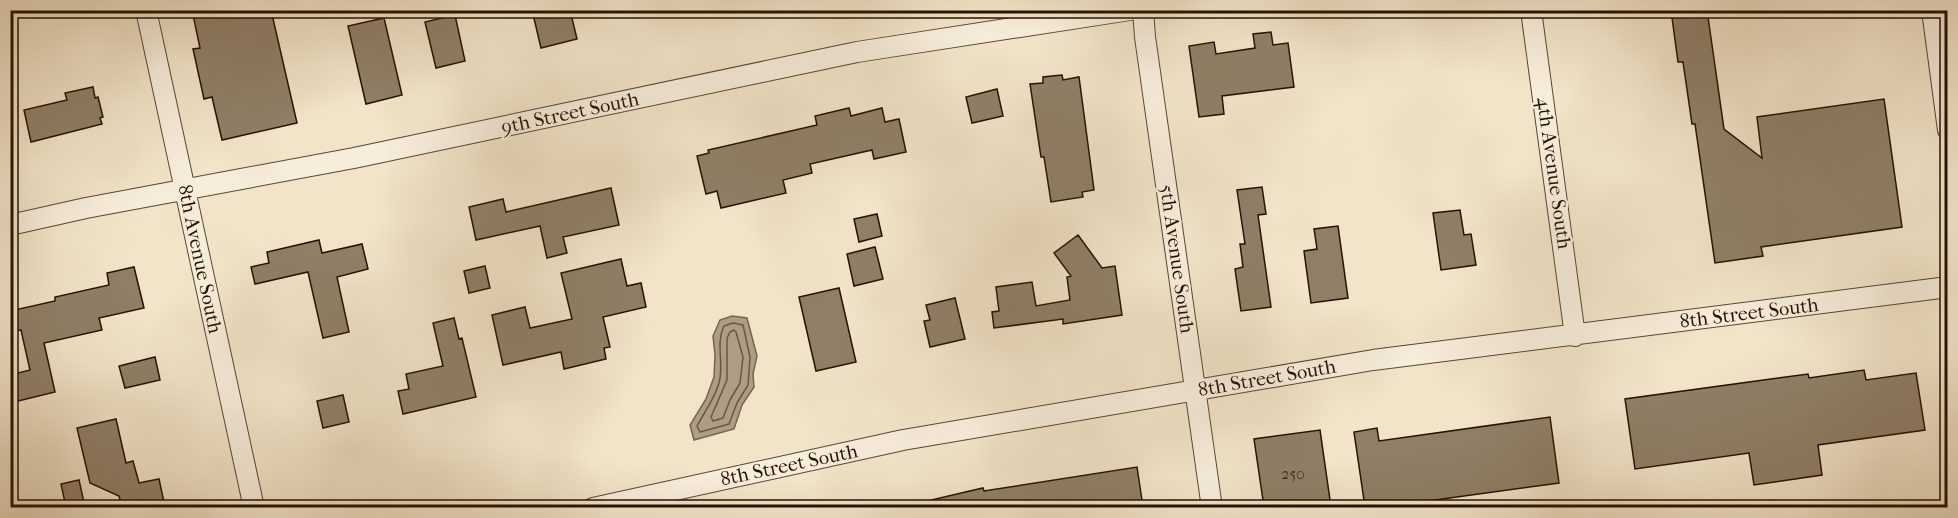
<svg xmlns="http://www.w3.org/2000/svg" width="1958" height="518" viewBox="0 0 1958 518" font-family="'IM FELL French Canon',serif">
	<style>
		.water { fill: #ac9d84; stroke: #76654f; stroke-width: 1.5 }
		.lines { fill: none; stroke-linecap: round; stroke-linejoin: round }
		.shore { stroke: #685842; stroke-width: 1.5 }
		.building { fill: #8f7f68; stroke: #251200; stroke-width: 1.5 }
		.minor-casing { stroke: #584632; stroke-width: 22 }
		.minor { stroke: #f6eddb; stroke-width: 20 }
		.labels { text-anchor: middle; dominant-baseline: central; stroke-width: 4.5; stroke-linejoin: round; paint-order: stroke }
		.number-label { font-size: 16px; fill: #402d1a }
		.street-label { font-size: 20px; fill: #251200; stroke: #f6eddb }
	</style>
	<rect width="100%" height="100%" fill="#f1e4c8"/>
	<filter id="stains"><feTurbulence type="fractalNoise" baseFrequency=".00333" numOctaves="4"/><feColorMatrix values="0 0 0 0 .2 0 0 0 0 .09 0 0 0 0 .02 0 0 0 .5 -.17"/></filter>
	<radialGradient id="worn" r=".72"><stop offset=".6" stop-color="#630" stop-opacity="0"/><stop offset="1" stop-color="#630" stop-opacity=".3"/></radialGradient>
	<path class="water" d="M732,316l15,2 10,38 -4,18 1,13 -12,18 -8,24 -40,11 -4,-15 16,-26 8,-22 1,-22 -2,-19 7,-16z"/>
	<g class="lines">
		<path class="shore" d="M733,323l10,2 7,32 -2,28 -11,18 -8,21 -29,8 -3,-6c8,-15 20,-31 23,-48 3,-18 -4,-36 4,-52z
			M734,330l2,2 7,25 -3,26 -10,17 -7,18 -10,3 -2,-4 16,-37v-42l3,-6z"/>
	</g>
	<path class="building" d="M192,10h79l26,113 -75,17 -10,-43 -8,2 -11,-50 7,-1z
		M532,10h38l7,29 -36,9z
		M1671,10h36l17,119 38,29 -5,-41 127,-18 18,128 -141,20 2,9 -48,7 -20,-139h-3l-9,-62h-5z
		M455,15l10,46 -29,7 -11,-46z
		M384,18l18,77 -36,9 -18,-78z
		M1271,32l2,13 15,-2 6,44 -72,9 2,18 -25,3 -10,-71 25,-4 2,12 39,-6 -2,-14z
		M1062,75l1,5 16,-3 15,113 -12,2 1,5 -32,5 -7,-45h-3l-11,-73 13,-1v-6z
		M93,87l2,11 3,-1 5,20 -3,1 2,6 -71,18 -7,-32 43,-10 -2,-7z
		M997,89l6,27 -31,7 -6,-26z
		M849,108l2,8 31,-8 3,14 14,-3 7,33 -32,7 -2,-9 -62,14 2,9 -29,7 3,13 -65,15 -4,-17 -11,3 -9,-38 12,-3 -1,-3 109,-25 -2,-9z
		M1262,187l4,27 -8,1 13,92 -30,4 -6,-42 8,-2 -3,-23h5l-8,-54z
		M611,188l8,37 -56,12 4,16 -20,5 -7,-32 -64,14 -7,-33 34,-8 3,13z
		M1460,210l4,25 7,-1 5,31 -35,5 -8,-57z
		M877,214l5,22 -23,6 -5,-23z
		M1338,226l10,72 -37,5 -7,-52 13,-2 -3,-20z
		M1078,235l24,33 13,-2 7,49 -59,9v-5l-69,9 -2,-16 7,-1 -3,-24 36,-5 4,24 34,-6 -3,-23 4,-1 -17,-23z
		M319,240l3,13 40,-9 6,25 -31,8 12,55 -26,6 -15,-66 -53,12 -4,-17 18,-4 -2,-11z
		M875,247l8,32 -29,7 -7,-32z
		M621,259l6,27 14,-3 5,24 -43,10 7,30 -6,1 2,11 -42,10 -3,-17 -58,13 -11,-50 33,-8 5,21 42,-9 -11,-46z
		M485,266l5,22 -21,5 -5,-22z
		M134,267l10,41 -45,10 3,12 -58,13 11,49 -45,11v-28l20,-5 -9,-40 -11,2v-21l45,-10v-4l54,-12 -2,-12z
		M839,288l17,74 -40,9 -17,-74z
		M955,298l10,41 -35,8 -6,-26 6,-1 -4,-15z
		M454,318l5,21 3,-1 14,59 -73,17 -5,-23 11,-2 -3,-15 37,-8 -10,-43z
		M155,357l5,23 -35,8 -6,-22z
		M1864,370l2,10 50,-7 9,57 -107,15 4,30 -68,10 -5,-32 -114,16 -10,-70 183,-25 1,4z
		M343,395l6,27 -26,6 -6,-27z
		M1550,417l9,66 -175,24h-19l-11,-75 23,-4 2,13z
		M116,419l10,44 7,-2 6,22 20,-4 6,28h-43l-3,-11 -29,-13 -13,-55z
		M1320,430l11,77h-67l-10,-68z
		M1137,467l6,40h-211l-1,-7 52,-12 1,3z
		M79,480l6,27h-19l-5,-23z"/>
	<g class="lines">
		<defs>
			<path id="minor" d="M146,10l108,498
				M1143,10l2,27 67,471
				M1531,10l44,326
				M1932,10l16,120
				M10,225l76,-17 268,-50 503,-106 273,-42
				M593,508l310,-68 470,-80 575,-73"/>
		</defs>
		<use href="#minor" class="minor-casing"/>
		<use href="#minor" class="minor"/>
	</g>
	<g class="labels">
		<g class="number-label">
			<text x="1293" y="473">250</text>
		</g>
		<g class="street-label">
			<text transform="translate(570 113) rotate(-12)">9th Street South</text>
			<text transform="translate(1554 173) rotate(82)">4th Avenue South</text>
			<text transform="translate(200 259) rotate(78)">8th Avenue South</text>
			<text transform="translate(1177 259) rotate(82)">5th Avenue South</text>
			<text transform="translate(1749 313) rotate(-7)">8th Street South</text>
			<text transform="translate(1267 378) rotate(-10)">8th Street South</text>
			<text transform="translate(789 465) rotate(-12)">8th Street South</text>
		</g>
	</g>
	<rect width="1958" height="518" fill="none" stroke="#f1e4c8" stroke-width="36"/>
	<rect x="12" y="12" width="1934" height="494" fill="none" stroke="#251200" stroke-width="3"/>
	<rect x="18" y="18" width="1922" height="482" fill="none" stroke="#251200" stroke-width="1.5"/>
	<rect width="100%" height="100%" filter="url(#stains)"/>
	<rect width="100%" height="100%" fill="url(#worn)"/>
</svg>
